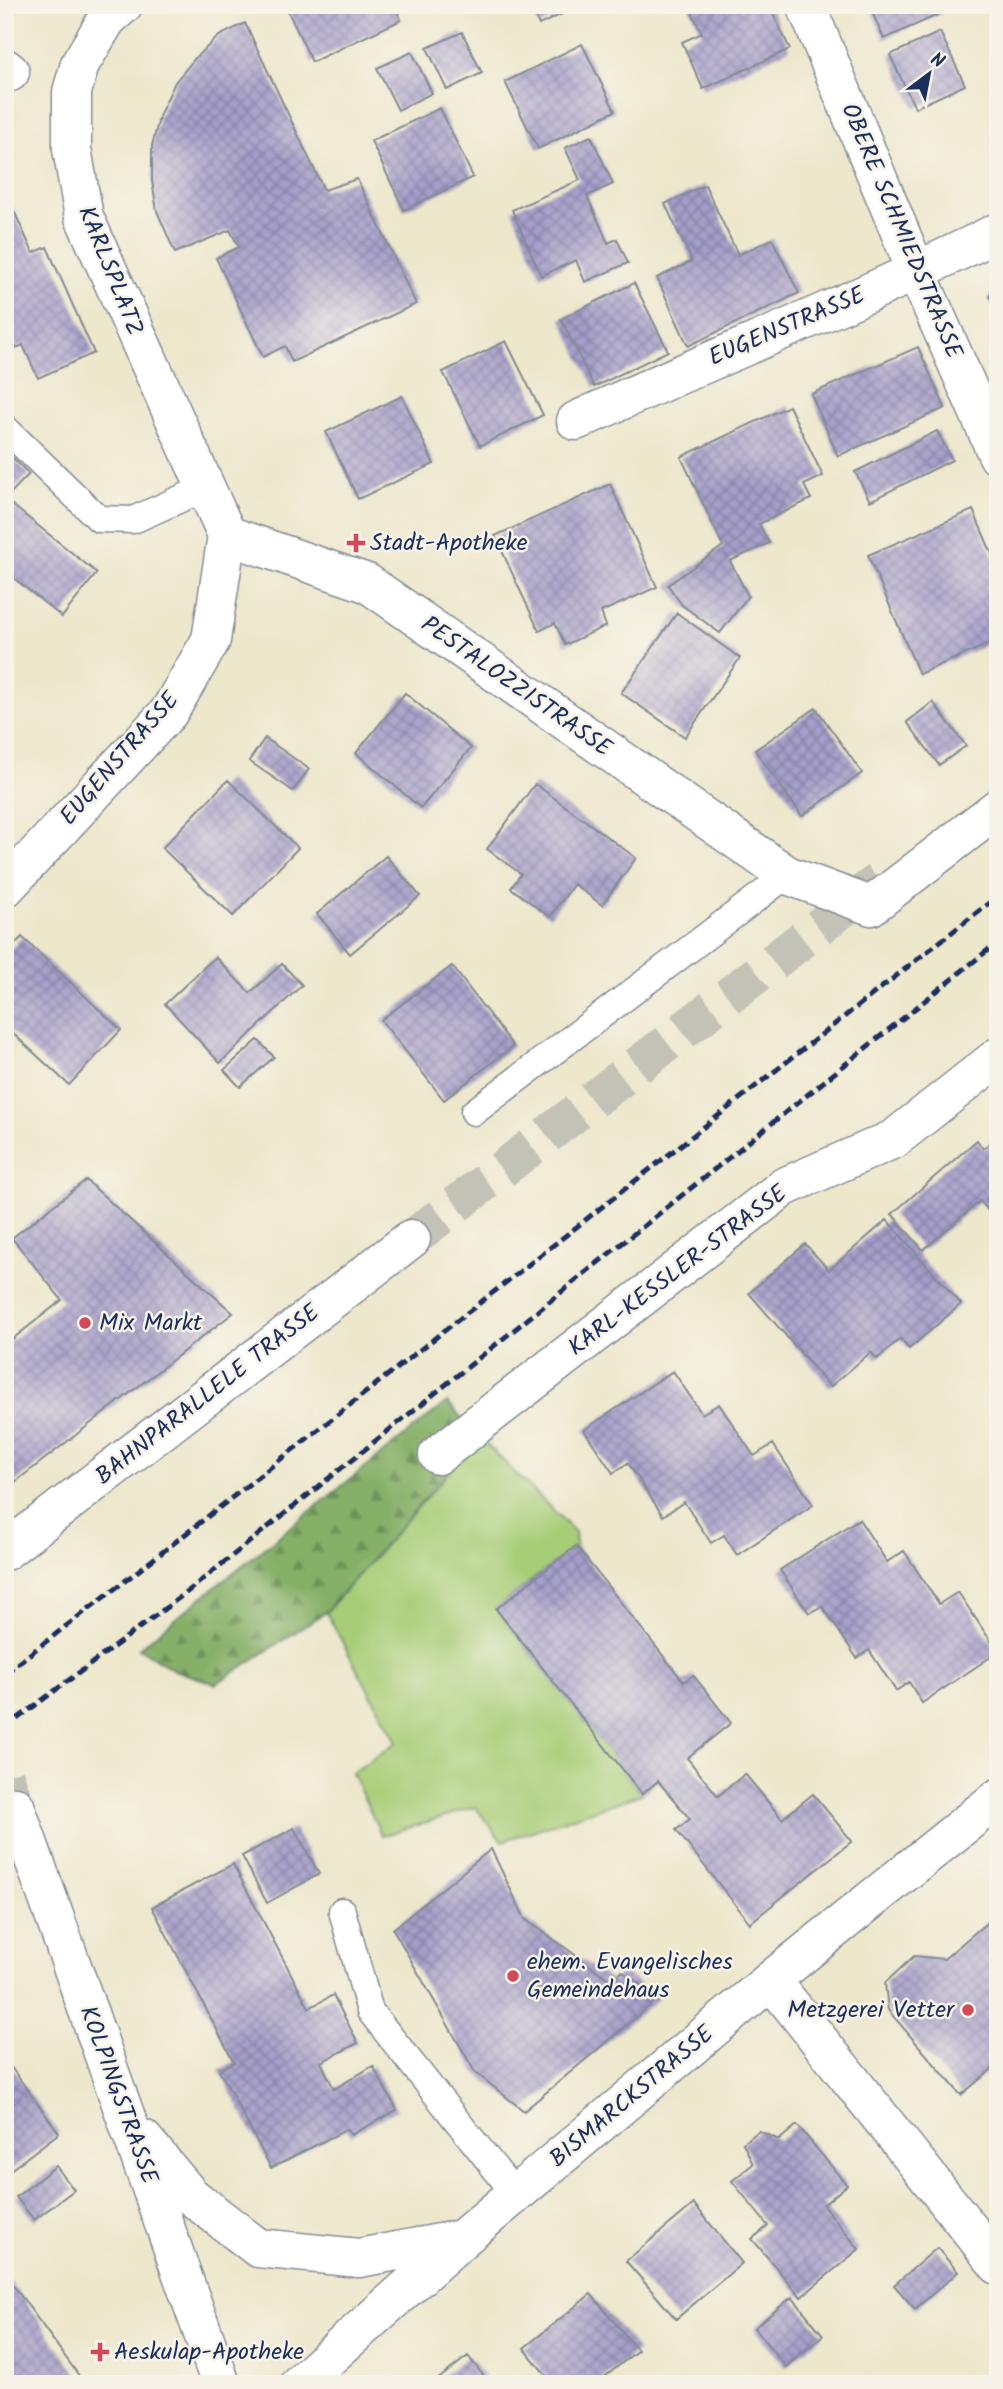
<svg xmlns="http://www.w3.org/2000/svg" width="1003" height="2389" viewBox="0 0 1003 2389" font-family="Kalam,sans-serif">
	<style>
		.grass { fill: #a8cd77; stroke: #627e6a; stroke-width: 2 }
		.forest { fill: url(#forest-firs); stroke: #507063; stroke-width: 2 }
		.building { fill: url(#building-cross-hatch) }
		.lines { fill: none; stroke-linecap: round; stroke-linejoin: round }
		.street-tunnel { stroke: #c3c2b6; stroke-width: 38; stroke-dasharray: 38 19; stroke-linecap: butt }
		.secondary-tunnel { stroke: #c3c2b6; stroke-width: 38; stroke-dasharray: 38 19; stroke-linecap: butt }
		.lane-casing { stroke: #848b95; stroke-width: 29 }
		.street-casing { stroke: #848b95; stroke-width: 41 }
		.secondary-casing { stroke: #848b95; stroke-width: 41 }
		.lane { stroke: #fff; stroke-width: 26 }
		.street { stroke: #fff; stroke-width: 38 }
		.secondary { stroke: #fff; stroke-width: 38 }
		.rail { stroke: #1b2f5e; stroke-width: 5; stroke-dasharray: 10 5; stroke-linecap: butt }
		.poi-dot { fill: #d1495b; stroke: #f7f3e8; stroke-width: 2.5 }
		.labels { text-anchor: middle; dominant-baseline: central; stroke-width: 5; stroke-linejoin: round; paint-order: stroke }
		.street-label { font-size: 24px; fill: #1b2f5e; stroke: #f7f3e8 }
		.poi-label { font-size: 24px; fill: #1b2f5e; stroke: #f7f3e8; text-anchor: start }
	</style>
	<defs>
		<pattern id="forest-firs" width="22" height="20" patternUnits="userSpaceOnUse" patternTransform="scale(1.75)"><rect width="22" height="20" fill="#86b068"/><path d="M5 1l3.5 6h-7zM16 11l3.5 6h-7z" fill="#6d9059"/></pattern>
		<pattern id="building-cross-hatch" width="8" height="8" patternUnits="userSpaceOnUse" patternTransform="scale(1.75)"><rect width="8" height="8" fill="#a69fca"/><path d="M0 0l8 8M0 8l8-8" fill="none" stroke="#8682a7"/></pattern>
	</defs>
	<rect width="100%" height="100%" fill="#f7f3e8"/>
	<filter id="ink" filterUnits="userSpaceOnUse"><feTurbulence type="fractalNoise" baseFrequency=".0143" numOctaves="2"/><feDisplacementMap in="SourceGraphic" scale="14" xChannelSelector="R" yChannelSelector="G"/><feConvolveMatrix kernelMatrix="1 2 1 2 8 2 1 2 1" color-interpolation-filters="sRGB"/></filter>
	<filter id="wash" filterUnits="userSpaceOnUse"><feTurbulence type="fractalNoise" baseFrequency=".00686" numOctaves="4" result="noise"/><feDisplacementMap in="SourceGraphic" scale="28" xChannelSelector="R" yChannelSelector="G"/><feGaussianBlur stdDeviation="1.57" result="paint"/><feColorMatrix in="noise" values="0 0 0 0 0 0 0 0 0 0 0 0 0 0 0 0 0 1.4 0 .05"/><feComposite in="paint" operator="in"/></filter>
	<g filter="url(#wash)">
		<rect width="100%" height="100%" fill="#ede7cc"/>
		<path class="grass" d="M479,1437l96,95 1,14 -80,63 146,185 -140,47 -27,-34 -93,29 -30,-63 45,-31 -71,-130z"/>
		<path class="forest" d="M447,1402l32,35 -153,175 -110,72 -42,-14 -35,-22z"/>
		<g id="blocks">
			<path class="building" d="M285,5h109l7,15 -89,42z
				M530,5h51l-42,20z
				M693,5h76l21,44 -87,40 -21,-47 20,-9 -13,-26z
				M869,5h91l-76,34z
				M245,23l79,167 33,-11 59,125 -124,58 -7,-16 -22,11 -47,-99 23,-11 -9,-17 -55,23 -18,-42 -5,-30v-35l8,-32 15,-32 21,-25 23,-21z
				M462,32l20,41 -35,17 -20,-42z
				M940,32l25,53 -50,23 -25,-53z
				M582,44l33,67 -77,38 -33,-67z
				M412,52l20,41 -34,17 -21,-42z
				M440,108l33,69 -69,33 -33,-69z
				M591,136l22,48 -26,12 21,47 9,-4 11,24 -43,19 -9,-22 -35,16 -29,-66 68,-30 -15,-32z
				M705,185l33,70 34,-16 27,54 -111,53 -31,-68 35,-17 -27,-57z
				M5,191l28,62 14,-6 47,106 -56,25 -15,-33 -18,8z
				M634,283l34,68 -74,36 -33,-68z
				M998,291v24l-9,-19z
				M506,341l37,74 -63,31 -37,-74z
				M918,347l27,61 -107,48 -27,-62z
				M402,396l32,68 -76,35 -32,-67z
				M789,406l34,70 -19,9 7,14 -52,25 10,19 -39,18 18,35 -28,37 -38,-28 -14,-20 55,-39 -42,-89z
				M937,431l15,29 -82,41 -15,-29z
				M5,450l24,24 -24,25z
				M610,484l47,103 -56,25 5,14 -41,19 -10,-22 -16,8 -44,-95z
				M11,504l86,69 -35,44 -57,-46v-61z
				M973,510l25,58v72l-79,34 -51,-119z
				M677,613l63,45 -55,79 -64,-44z
				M405,693l66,55 -50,60 -65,-55z
				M933,702l33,44 -27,19 -32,-43z
				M816,708l46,65 -60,43 -47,-66z
				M265,738l44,31 -16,22 -44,-30z
				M228,780l70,68 -65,68 -71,-68z
				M535,784l101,74 -34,47 -28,-21 -24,33 -39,-29 10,-14 -34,-25z
				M386,856l34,40 -70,58 -33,-40z
				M22,937l99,93 -52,55 -64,-59v-71z
				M215,957l35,36 32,-29 20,21 -82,78 -55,-59z
				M452,966l61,80 -69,54 -63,-80z
				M258,1040l16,17 -34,30 -16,-17z
				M998,1136v64l-11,9 -7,-8 -57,49 -31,-36 85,-74 6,9z
				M86,1180l147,133 -223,173 -5,-5v-136l57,-45 -50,-62z
				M887,1220l74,84 -52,45 -9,-10 -23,20 -6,-7 -41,35 -81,-94 56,-49 24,26z
				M673,1371l29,43 17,-10 35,52 19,-12 40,61 -76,50 -13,-20 -13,8 -27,-41 -21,14 -35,-53 -15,10 -29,-43z
				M859,1519l28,43 17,-11 35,53 19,-12 40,60 -76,51 -13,-21 -13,9 -27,-41 -12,8 -35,-52 -13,7 -29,-43z
				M576,1546l108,136 9,-7 38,48 -44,35 31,38 27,-22 37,45 31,-25 39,47 -102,82 -74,-93 14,-11 -32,-38 -16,13 -146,-185z
				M294,1828l25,46 -52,29 -25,-47z
				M491,1849l34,70 88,63 9,-11 37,27 -135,113 -49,-39 -82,-143z
				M233,1864l76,144 24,-13 25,48 -37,19 13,27 39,-23 24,44 -46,25 -4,-6 -76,39 -52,-98 15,-8 -82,-155z
				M998,1913v151l-37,31 -73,-85 -3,-27 29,-27 30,3z
				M5,2059l54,74 -54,41z
				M797,2125l50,60 -24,20 36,44 -58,48 -49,-58 16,-13 -36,-45 21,-17 -10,-21 16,-12 20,9z
				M56,2166l18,24 -40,30 -18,-23z
				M694,2204l48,59 -66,56 -50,-58z
				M937,2248l21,24 -43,37 -21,-24z
				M5,2274l80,110h-80z
				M591,2294l47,56 -42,34h-43l-29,-36z
				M792,2297l31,38 -37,32 -32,-39z
				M468,2356l22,28h-58z"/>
		</g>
	</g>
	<g filter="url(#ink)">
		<use href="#blocks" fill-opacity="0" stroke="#848b95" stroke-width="2"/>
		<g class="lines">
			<path class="street-tunnel" d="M5,1776l10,30"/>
			<path class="secondary-tunnel" d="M411,1239l468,-358"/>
			<defs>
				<path id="lane" d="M5,428l94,91 34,1 72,-32
					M474,1112l313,-237
					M342,1911l28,100 146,184"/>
				<path id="street" d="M806,5l111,268 81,183
					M5,68l5,4
					M576,421c140,-65 284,-120 422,-189
					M227,535l140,48 420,292 84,31 127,-98
					M438,1455l346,-268 110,-48 104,-82
					M15,1806l206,578
					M771,1980l227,285
					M143,2139l48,57 67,52 101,10 103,-19
					M299,2384l163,-145 309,-259 227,-182"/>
				<path id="secondary" d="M5,888l164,-176 42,-72 16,-105 -143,-318 -12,-68v-57l8,-28 27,-45 16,-14
					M5,1551l406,-312"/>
			</defs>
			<use href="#lane" class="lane-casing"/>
			<use href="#street" class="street-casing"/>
			<use href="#secondary" class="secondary-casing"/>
			<use href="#lane" class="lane"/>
			<use href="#street" class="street"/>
			<use href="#secondary" class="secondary"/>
			<path class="rail" d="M5,1673l155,-119 838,-658
				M5,1728l182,-136 811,-650"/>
		</g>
	</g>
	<g class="poi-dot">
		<path d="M352.5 532.5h7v7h7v7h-7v7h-7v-7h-7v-7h7z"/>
		<circle cx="85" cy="1323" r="7"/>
		<circle cx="513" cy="1976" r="7"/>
		<circle cx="968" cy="2010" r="7"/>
		<path d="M96.5 2341.5h7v7h7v7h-7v7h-7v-7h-7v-7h7z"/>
	</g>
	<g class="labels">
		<g class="street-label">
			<text transform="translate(901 231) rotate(67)">OBERE SCHMIEDSTRASSE</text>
			<text transform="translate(110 271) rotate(68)">KARLSPLATZ</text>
			<text transform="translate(787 327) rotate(-23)">EUGENSTRASSE</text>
			<text transform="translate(516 687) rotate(35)">PESTALOZZISTRASSE</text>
			<text transform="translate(120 759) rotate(-49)">EUGENSTRASSE</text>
			<text transform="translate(678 1271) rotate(-37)">KARL-KESSLER-STRASSE</text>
			<text transform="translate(208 1395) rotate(-38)">BAHNPARALLELE TRASSE</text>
			<text transform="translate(118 2095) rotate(70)">KOLPINGSTRASSE</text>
			<text transform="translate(632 2097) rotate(-40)">BISMARCKSTRASSE</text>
		</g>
		<g class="poi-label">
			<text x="370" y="543">Stadt-Apotheke</text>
			<text x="99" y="1323">Mix Markt</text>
			<text x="527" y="1962">ehem. Evangelisches<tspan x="527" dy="28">Gemeindehaus</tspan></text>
			<text x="954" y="2010" text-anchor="end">Metzgerei Vetter</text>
			<text x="114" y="2352">Aeskulap-Apotheke</text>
		</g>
	</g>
	<rect width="1003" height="2389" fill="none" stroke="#f7f3e8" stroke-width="28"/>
	<g transform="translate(929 74) rotate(32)" stroke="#f7f3e8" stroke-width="5" paint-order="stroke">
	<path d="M0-5L12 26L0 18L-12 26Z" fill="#1b2f5e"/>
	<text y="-10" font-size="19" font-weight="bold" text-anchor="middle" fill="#1b2f5e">N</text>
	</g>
</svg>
